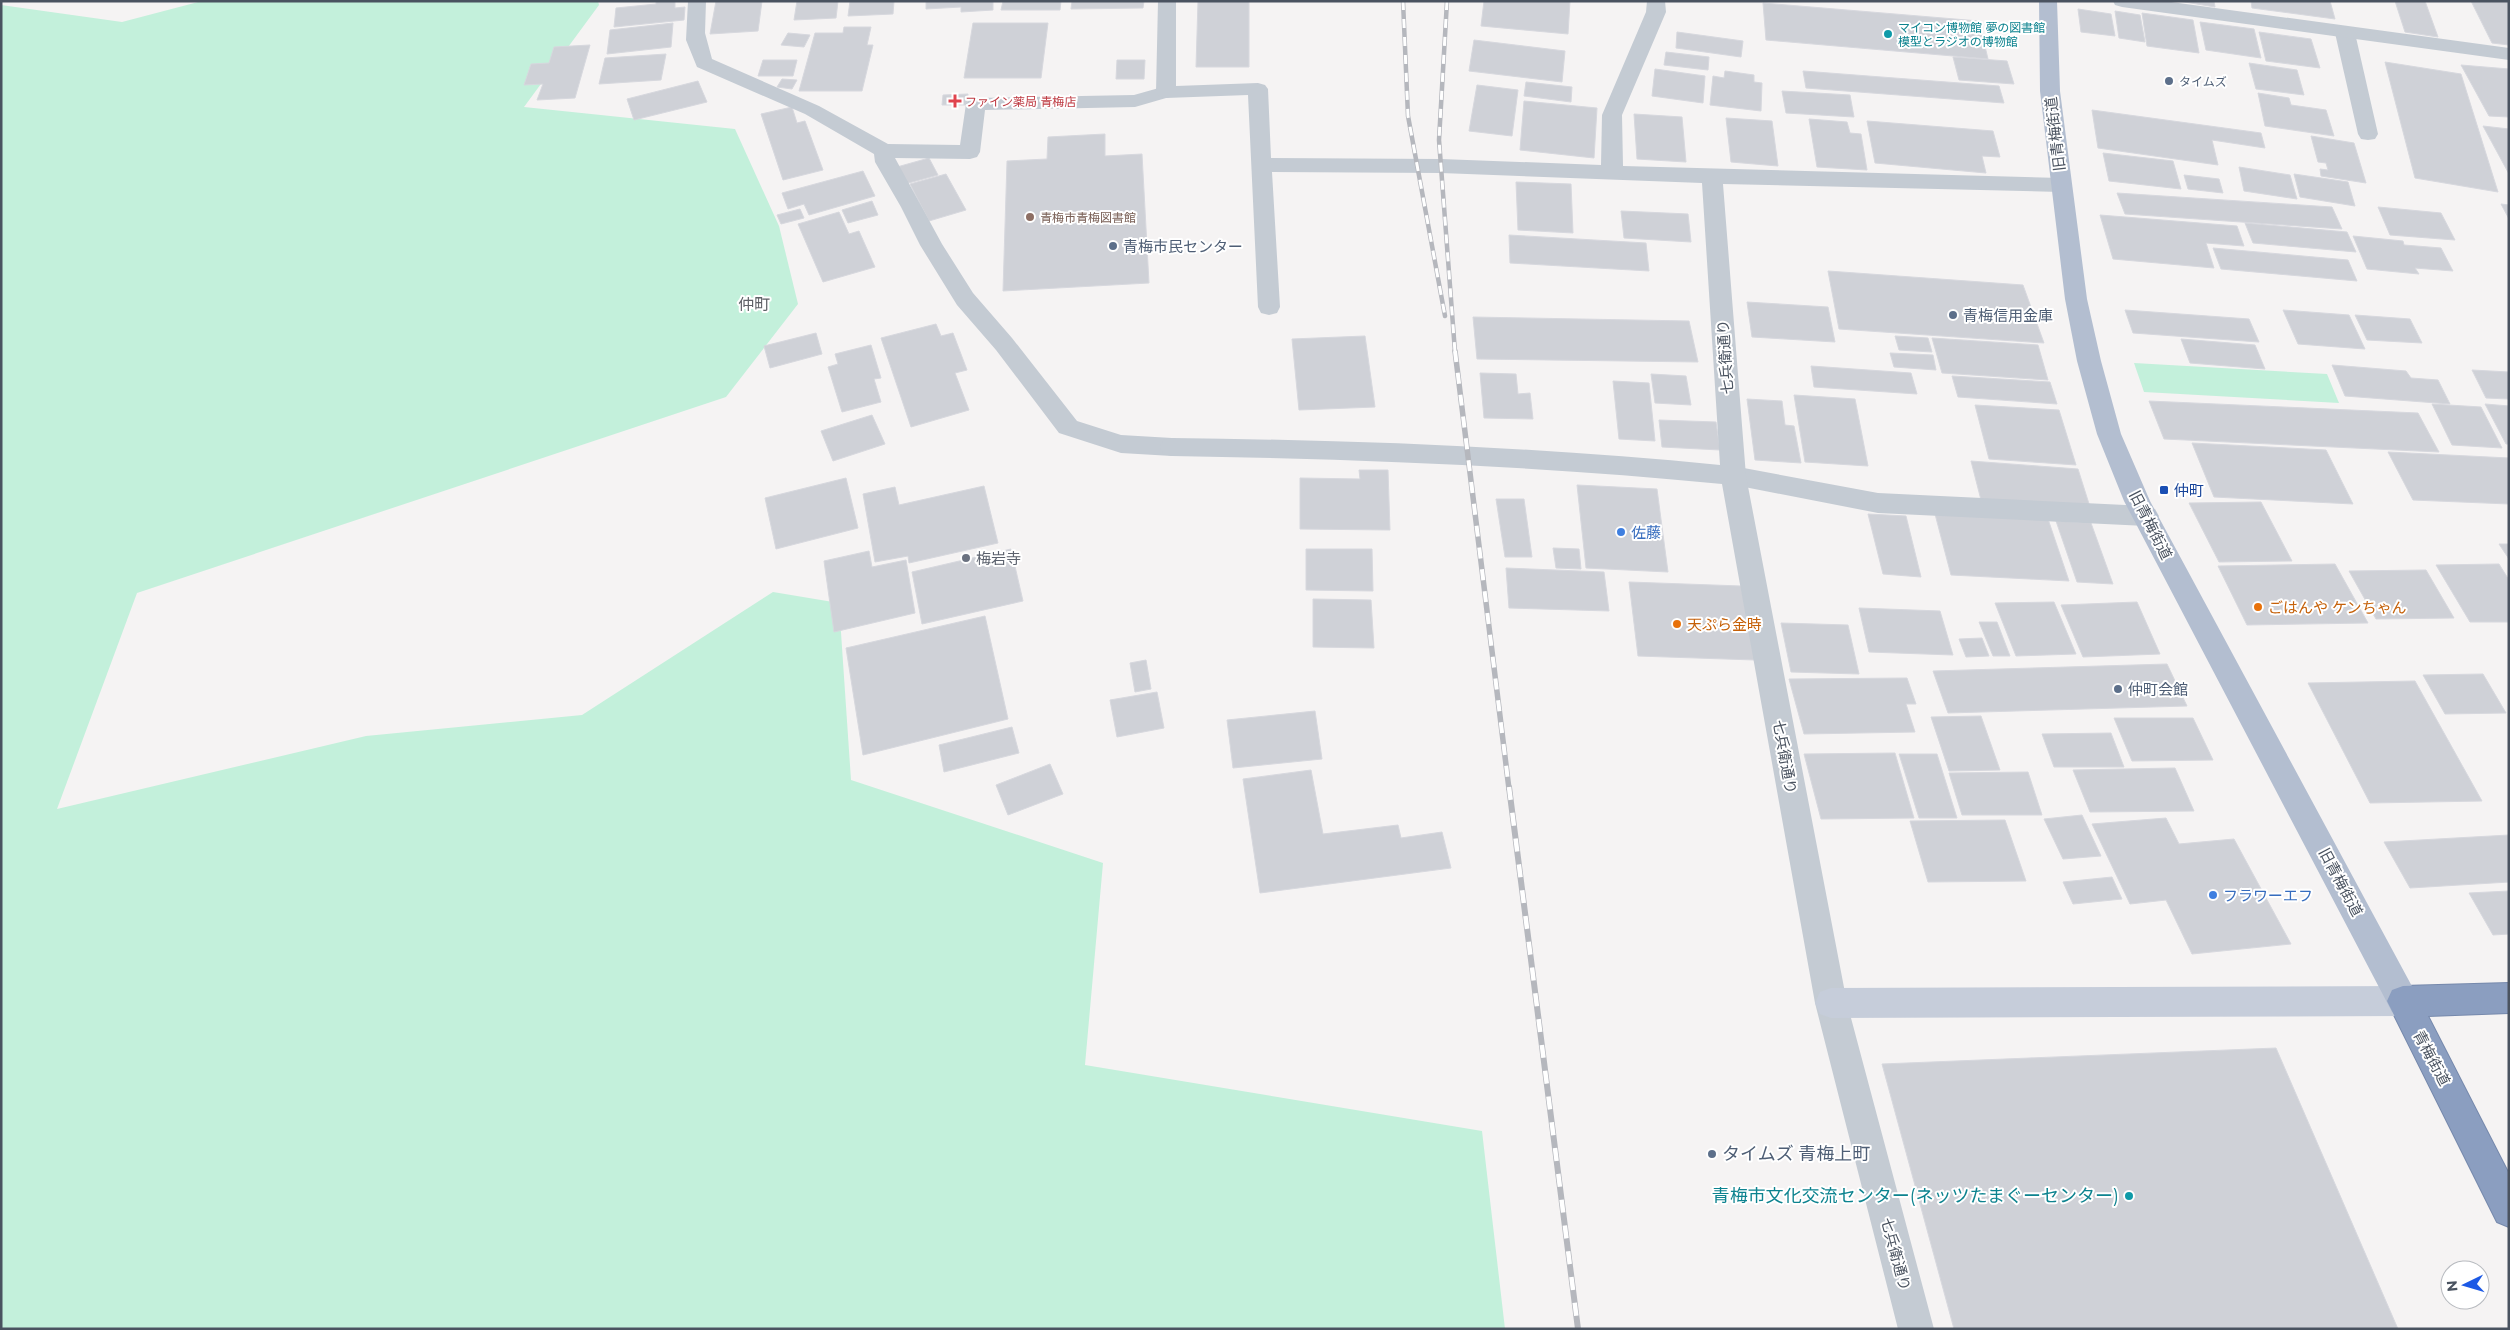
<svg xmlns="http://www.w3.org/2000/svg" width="2510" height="1330" viewBox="0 0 2510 1330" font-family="Montserrat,'Noto Sans JP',sans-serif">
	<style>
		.green { fill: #c3f0db }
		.building { fill: #cfd1d7; stroke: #d7d8de }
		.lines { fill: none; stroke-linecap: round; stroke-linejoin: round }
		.highway-casing { stroke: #7689ac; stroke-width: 2 }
		.lane { fill: #c4cbd3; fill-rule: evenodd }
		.street { fill: #c4cbd3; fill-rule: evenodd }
		.secondary { fill: #c6cdda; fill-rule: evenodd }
		.primary { fill: #b3bed0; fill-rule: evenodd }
		.highway { fill: #8b9ec0; fill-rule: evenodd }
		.rail-far2-casing { stroke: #b5b7bd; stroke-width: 4.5 }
		.rail-far1-casing { stroke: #b5b7bd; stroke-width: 5.5 }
		.rail-casing { stroke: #b5b7bd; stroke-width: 6 }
		.rail-far2 { stroke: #fff; stroke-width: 3; stroke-dasharray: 9; stroke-linecap: butt }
		.rail-far1 { stroke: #fff; stroke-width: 4; stroke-dasharray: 11; stroke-linecap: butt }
		.rail { stroke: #fff; stroke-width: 4.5; stroke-dasharray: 13; stroke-linecap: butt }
		.culture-dot { fill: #0f9aa8; stroke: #fff; stroke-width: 2 }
		.service-dot { fill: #5c6f8a; stroke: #fff; stroke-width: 2 }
		.health-dot { fill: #e0444e; stroke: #fff; stroke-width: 2 }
		.education-dot { fill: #8d6e63; stroke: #fff; stroke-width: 2 }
		.transit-dot { fill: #1a4fb4; stroke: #fff; stroke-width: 2 }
		.shop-dot { fill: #3f7fe0; stroke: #fff; stroke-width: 2 }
		.worship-dot { fill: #6b7280; stroke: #fff; stroke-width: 2 }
		.food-dot { fill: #e8710a; stroke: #fff; stroke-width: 2 }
		.labels { text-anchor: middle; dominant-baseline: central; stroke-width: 4; stroke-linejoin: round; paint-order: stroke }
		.far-culture-label { font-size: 12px; fill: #0d838f; stroke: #fff; text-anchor: start }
		.far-service-label { font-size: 12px; fill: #4e5e75; stroke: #fff; text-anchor: start }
		.far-health-label { font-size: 12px; fill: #be3a42; stroke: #fff; text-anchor: start }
		.far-education-label { font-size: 12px; fill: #785e54; stroke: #fff; text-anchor: start }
		.street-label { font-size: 15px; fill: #4a5360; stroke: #fff }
		.service-label { font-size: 15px; fill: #4e5e75; stroke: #fff; text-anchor: start }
		.transit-label { font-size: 15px; fill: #164399; stroke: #fff; text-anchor: start }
		.shop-label { font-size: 15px; fill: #366cbe; stroke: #fff; text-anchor: start }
		.worship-label { font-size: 15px; fill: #5b616d; stroke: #fff; text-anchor: start }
		.food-label { font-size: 15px; fill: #c56008; stroke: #fff; text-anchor: start }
		.neighbourhood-label { font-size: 16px; fill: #5f6167; stroke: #fff }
		.near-service-label { font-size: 18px; fill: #4e5e75; stroke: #fff; text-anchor: start }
		.near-culture-label { font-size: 18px; fill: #0d838f; stroke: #fff; text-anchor: end }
	</style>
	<rect width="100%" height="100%" fill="#f5f3f3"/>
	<path class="green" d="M202,1h396l1,4 -75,102 211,22 44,97 19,78 -72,93 -589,196 -80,216 309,-73 216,-21 191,-123 66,11 12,177 252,83 -18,202 397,66 23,198h-1504v-1324l121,17z
		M2134,363l193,11 12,29 -195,-11z"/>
	<path class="building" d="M656,1h19v7l10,-1 -1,13 -70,7 2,-19 40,-4z
		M716,1h46l-4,30 -48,3z
		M797,1h41l-2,17 -42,2z
		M850,1h44l-1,13 -45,2z
		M926,1h67v9l-32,2v-5l-35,2z
		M1003,1h58l-1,9h-59z
		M1072,1h72l-1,7 -72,1z
		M1198,1h51v66h-53z
		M1484,1h86l-2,33 -87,-8z
		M2179,1h35l1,6z
		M2251,1h79l5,18 -83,-11z
		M2395,1h30l13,36 -33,-5z
		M2471,1h38v44l-17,-2z
		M1763,3l216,18 9,38 -222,-19z
		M2078,9l33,5 4,22 -34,-4z
		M2115,11l25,4 5,27 -26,-4z
		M2142,13l51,7 6,33 -52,-7z
		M2200,22l54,7 7,29 -55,-8z
		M673,23l-2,24 -64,7 3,-24z
		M973,23h75l-7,55h-77z
		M844,27h27l-4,18h6l-11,46h-63l16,-58h28z
		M1677,32l66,9 -2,16 -65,-9z
		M2259,32l52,7 9,29 -54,-7z
		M788,33l22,2 -6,12 -23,-2z
		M1474,40l91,11 -3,31 -93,-11z
		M590,45l-15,53 -38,2 6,-16 -19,1 7,-21 18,-1 5,-16z
		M1666,52l43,5 -1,13 -44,-5z
		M666,54l-5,26 -62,4 6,-26z
		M1953,57l54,4 7,23 -55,-4z
		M763,60h34l-4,16h-35z
		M1117,60h28l-1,19h-28z
		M2385,62l76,12 37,118 -83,-14z
		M2249,63l48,7 7,25 -48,-6z
		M2461,65l48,4v48l-20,-1z
		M1655,69l50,7 -2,27 -51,-7z
		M1725,71l29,4v7l8,1 -1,28 -51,-6 3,-29 11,2z
		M1803,71l196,15 5,17 -198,-15z
		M782,79l15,1 -5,9 -15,-2z
		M698,81l9,21 -73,18 -7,-21z
		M1526,82l46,5 -1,15 -47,-6z
		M1477,85l41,5 -6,46 -43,-5z
		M1782,91l68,4 4,22 -68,-4z
		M2258,93l31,5 2,7 35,5 8,26 -69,-10z
		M968,94l-1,11h-25l1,-10z
		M1524,101l73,7 -3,50 -74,-8z
		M792,107l5,16 8,-2 18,49 -40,10 -22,-66z
		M2092,110l169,23 4,15 -53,-8 6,25 -120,-17z
		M1634,114l48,3 4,45 -49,-3z
		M1726,118l46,3 6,45 -47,-4z
		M1809,119l38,3 3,11 11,1 6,36 -50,-3z
		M1867,121l126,10 7,26 -18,-1 4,17 -111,-10z
		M2483,126l26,3v45z
		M1105,134v22l37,-2 7,129 -146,8 4,-130 40,-2 1,-22z
		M2311,136l43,7 12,40 -45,-7 -1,-7 8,1 -2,-7 -8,-1z
		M2103,153l70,8 8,28 -72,-8z
		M929,158l9,17 -33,9 -8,-17z
		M2239,167l51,8 7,24 -53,-8z
		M863,171l12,25 -66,19 -5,-11 -16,5 -6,-16z
		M946,174l20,36 -37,11 -19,-37z
		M2294,174l54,8 7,24 -55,-9z
		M2184,175l35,4 4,14 -35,-4z
		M1516,182l55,2 2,49 -55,-3z
		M2117,193l215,14 10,22 -217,-15z
		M872,201l6,14 -30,8 -6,-13z
		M2501,204l8,1v14z
		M2378,207l63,6 14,27 -65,-5z
		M800,209l4,9 -23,6 -4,-9z
		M1621,211l67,3 3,28 -67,-4z
		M839,212l10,22 10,-3 16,36 -52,15 -25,-58z
		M2100,215l137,11 7,20 -38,-3 8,25 -101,-9z
		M2245,223l102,9 9,20 -103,-9z
		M1509,235l137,8 3,28 -139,-8z
		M2353,236l50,5 1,4 37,3 12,23 -38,-3 4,6 -52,-5z
		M2213,248l135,12 9,21 -136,-12z
		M1828,271l195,14 21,58 -205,-14z
		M1747,302l81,5 7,35 -83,-5z
		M2125,310l124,9 10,23 -126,-9z
		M2283,310l66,5 16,34 -67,-5z
		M2355,315l55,4 12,24 -55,-3z
		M1473,317l216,4 9,41 -221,-3z
		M936,324l5,12 12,-3 14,37 -12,3 14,37 -58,17 -30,-89z
		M816,333l6,21 -52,14 -6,-22z
		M1365,336l10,71 -76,3 -7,-71z
		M1895,336l33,2 4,14 -33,-2z
		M1932,338l106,7 10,35 -106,-7z
		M2181,339l74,6 10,24 -75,-6z
		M871,345l10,33 -7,1 7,23 -39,10 -14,-45 10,-3 -3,-10z
		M1890,353l43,2 3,15 -42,-3z
		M2332,365l74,6 5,7 27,2 12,24 -105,-8z
		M1811,366l100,7 6,21 -103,-7z
		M2472,370l37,2v27l-23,-1z
		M1480,373l36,1 2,20 12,-1 3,26 -49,-1z
		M1651,374l35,2 5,29 -36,-2z
		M1952,376l98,6 7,22 -99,-7z
		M1613,381l36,2 6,58 -36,-2z
		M1794,395l61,4 13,67 -63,-4z
		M1747,399l35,2 3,24 9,1 7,37 -46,-3z
		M2149,401l269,12 21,39 -275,-13z
		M2432,404l49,3 21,41 -50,-3z
		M2485,404l24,2v38h-3z
		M1975,405l84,5 17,55 -87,-6z
		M872,415l13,29 -52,17 -12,-30z
		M1659,420l57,2 4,28 -58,-3z
		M2192,443l134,7 27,54 -139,-7z
		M2388,452l121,6v46l-96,-4z
		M1971,461l107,8 12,38 -109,-7z
		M1359,470h29l2,60 -90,-1v-51l60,1z
		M846,478l12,50 -82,21 -11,-51z
		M1577,485l80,4 11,83 -82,-4z
		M984,486l14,57 -89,20 -1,-7 -33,6 -12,-68 32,-7 4,18z
		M1496,499h28l8,58h-27z
		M2261,502l31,59 -73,1 -30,-59z
		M1868,514l38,2 15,61 -38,-3z
		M1935,514l113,5 21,62 -118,-6z
		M2056,521l35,2 22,61 -36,-2z
		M2499,544h10v15z
		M1553,548l26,1 2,20 -25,-1z
		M1011,549l12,52 -101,23 -10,-52z
		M1306,549h66l1,42 -67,-1z
		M869,551l3,16 34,-7 9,53 -81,19 -10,-71z
		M2335,564l33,59 -121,2 -29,-59z
		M2499,564l10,16v42h-39l-34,-57z
		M1506,568l98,4 5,39 -100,-3z
		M2426,570l28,48 -78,1 -27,-48z
		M1629,582l112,4 14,74 -117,-4z
		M1313,599l58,1 3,48 -61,-1z
		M2054,602l22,52 -60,2 -21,-53z
		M2137,602l23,52 -77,3 -22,-52z
		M1859,608l81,3 13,44 -84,-3z
		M985,616l23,103 -145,36 -17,-107z
		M1979,622h18l13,34h-17z
		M1781,623l67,2 11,49 -68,-2z
		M1982,638l7,18 -23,1 -7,-18z
		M1146,660l5,29 -16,3 -5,-29z
		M2167,664l20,42 -239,7 -15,-42z
		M2483,674l23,39 -61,1 -22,-39z
		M1907,678l9,26h-10l9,28 -111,2 -15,-55z
		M2415,681l67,120 -112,2 -62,-120z
		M1157,692l7,36 -47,9 -7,-37z
		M1315,711l7,48 -89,9 -6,-48z
		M1981,716l19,54 -51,1 -18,-54z
		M2114,718h79l20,42 -81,1z
		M1012,727l7,26 -75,19 -5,-27z
		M2111,733l13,34h-70l-12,-33z
		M1895,753l19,65 -93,1 -17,-65z
		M1899,754h38l20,64h-38z
		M1050,764l13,30 -55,21 -12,-30z
		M2175,768l19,43 -104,1 -17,-42z
		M1311,770l12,64 75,-9 3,13 41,-6 9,36 -191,25 -17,-114z
		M2028,772l14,43h-80l-13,-42z
		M2082,815l19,41 -38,3 -19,-40z
		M2166,818l13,26 55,-5 57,105 -99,10 -26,-54 -36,4 -38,-80z
		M2005,820l21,61 -98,1 -18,-61z
		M2509,835v47l-99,6 -26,-46z
		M2112,877l10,22 -49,5 -10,-22z
		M2509,891v43l-16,1 -24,-42z
		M2276,1048l122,281h-444l-72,-265z"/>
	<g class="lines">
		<defs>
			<path id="highway" d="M2509,983v30l-81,3 81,158v53l-12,-5 -110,-221 5,-11 11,-4z"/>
		</defs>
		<use href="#highway" class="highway-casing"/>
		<path class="lane" d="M688,1h18l-1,32 7,26 107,47 69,38 72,1 6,-41 3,-4 7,-2 158,-3 32,-9 7,2 3,4 -3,4 -38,11 -150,3 -5,42 -3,5 -7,2 -75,-1 47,86 31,49 39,45 65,83 44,14 51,3 9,2 3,7 -3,7 -9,2 -51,-3 -62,-20 -63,-83 -39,-45 -37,-60 -19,-38 -26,-45 -1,-8 -69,-40 -108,-47 -11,-27z
			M2345,27l7,2 3,4 23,101 -3,5 -7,1 -7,-1 -3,-5 -23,-101 3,-4z
			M1733,466l145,27 268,13 9,3 4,7 -4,7 -9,3 -268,-13 -154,-30 -4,-7 4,-7z"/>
		<path class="street" d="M1158,1h18v85l82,-3 7,2 3,4 3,69 170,1 160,6 1,-50 44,-103 1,-11h18l1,11 -44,103 1,51 438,12 8,2 3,5 -3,5 -8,2 -338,-8 23,292 101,527 87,326h-36l-83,-326 -93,-519c-183,-18 -366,-25 -550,-28l-9,-2 -3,-7 3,-7 9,-2c183,2 366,9 548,27l-18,-282 -261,-10 -169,-1 8,135 -3,6 -8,2 -8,-2 -3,-6 -10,-212 -82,3 -7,-2 -3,-4z
			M2113,1h51l345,47v12l-387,-53 -7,-2z"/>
		<path class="secondary" d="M2403,986l11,4 5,11 -5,11 -11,4 -572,2 -11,-4 -5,-11 5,-11 11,-4z"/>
		<path class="primary" d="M2039,1h18l3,90 27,208 14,62 20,73 29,67 264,489 5,11 -5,11 -11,4 -11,-4 -268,-511 -27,-67 -20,-73 -12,-62 -25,-208z"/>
		<use href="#highway" class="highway"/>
		<defs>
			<path id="rail-far2" d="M1403,1l5,115 37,200
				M1447,1l-8,139 16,212"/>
			<path id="rail-far1" d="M1455,351l54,438"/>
			<path id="rail" d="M1509,787l69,542"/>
		</defs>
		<use href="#rail-far2" class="rail-far2-casing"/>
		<use href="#rail-far1" class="rail-far1-casing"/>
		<use href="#rail" class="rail-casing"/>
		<use href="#rail-far2" class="rail-far2"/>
		<use href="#rail-far1" class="rail-far1"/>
		<use href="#rail" class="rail"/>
	</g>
	<g class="culture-dot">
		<circle cx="1888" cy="34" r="5"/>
		<circle cx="2129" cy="1196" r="5"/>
	</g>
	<g class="service-dot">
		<circle cx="2169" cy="81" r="5"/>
		<circle cx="1113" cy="246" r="5"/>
		<circle cx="1953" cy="315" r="5"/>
		<circle cx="2118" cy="689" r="5"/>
		<circle cx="1712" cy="1154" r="5"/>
	</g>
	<path class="health-dot" d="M952.5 93.5h5v5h5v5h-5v5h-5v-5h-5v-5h5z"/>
	<circle class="education-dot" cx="1030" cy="217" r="5"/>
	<rect class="transit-dot" x="2159" y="485" width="10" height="10" rx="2.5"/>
	<g class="shop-dot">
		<circle cx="1621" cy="532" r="5"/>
		<circle cx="2213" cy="895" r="5"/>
	</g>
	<circle class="worship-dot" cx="966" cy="558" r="5"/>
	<g class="food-dot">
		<circle cx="2258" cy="607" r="5"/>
		<circle cx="1677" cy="624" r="5"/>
	</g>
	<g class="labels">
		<g class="far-culture-label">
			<text x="1898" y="27">マイコン博物館 夢の図書館<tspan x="1898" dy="14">模型とラジオの博物館</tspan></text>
		</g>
		<g class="far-service-label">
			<text x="2179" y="81">タイムズ</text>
		</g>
		<g class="far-health-label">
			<text x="965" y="101">ファイン薬局 青梅店</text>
		</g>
		<g class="far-education-label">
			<text x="1040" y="217">青梅市青梅図書館</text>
		</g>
		<g class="street-label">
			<text transform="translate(2055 134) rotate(-97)">旧青梅街道</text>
			<text transform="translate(1725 357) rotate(-94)">七兵衛通り</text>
			<text transform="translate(2151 525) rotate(63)">旧青梅街道</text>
			<text transform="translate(1785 757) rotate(80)">七兵衛通り</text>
			<text transform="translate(2341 882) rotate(62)">旧青梅街道</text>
			<text transform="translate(2432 1058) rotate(62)">青梅街道</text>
			<text transform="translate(1896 1254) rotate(75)">七兵衛通り</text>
		</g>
		<g class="service-label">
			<text x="1123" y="246">青梅市民センター</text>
			<text x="1963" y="315">青梅信用金庫</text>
			<text x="2128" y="689">仲町会館</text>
		</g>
		<g class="transit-label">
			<text x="2174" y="490">仲町</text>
		</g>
		<g class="shop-label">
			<text x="1631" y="532">佐藤</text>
			<text x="2223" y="895">フラワーエフ</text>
		</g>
		<g class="worship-label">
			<text x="976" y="558">梅岩寺</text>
		</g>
		<g class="food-label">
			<text x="2268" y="607">ごはんや ケンちゃん</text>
			<text x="1687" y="624">天ぷら金時</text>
		</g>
		<g class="neighbourhood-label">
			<text x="754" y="304">仲町</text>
		</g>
		<g class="near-service-label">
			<text x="1722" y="1154">タイムズ 青梅上町</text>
		</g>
		<g class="near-culture-label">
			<text x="2119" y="1196">青梅市文化交流センター(ネッツたまぐーセンター)</text>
		</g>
	</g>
	<rect width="2510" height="1330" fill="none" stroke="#4a5360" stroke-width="5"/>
	<g transform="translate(2465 1285) rotate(265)"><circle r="24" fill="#ffffff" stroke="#b7babf"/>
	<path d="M0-4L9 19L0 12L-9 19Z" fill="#1c59e5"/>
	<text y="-8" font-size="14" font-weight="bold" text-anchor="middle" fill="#4a5360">N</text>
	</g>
</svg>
